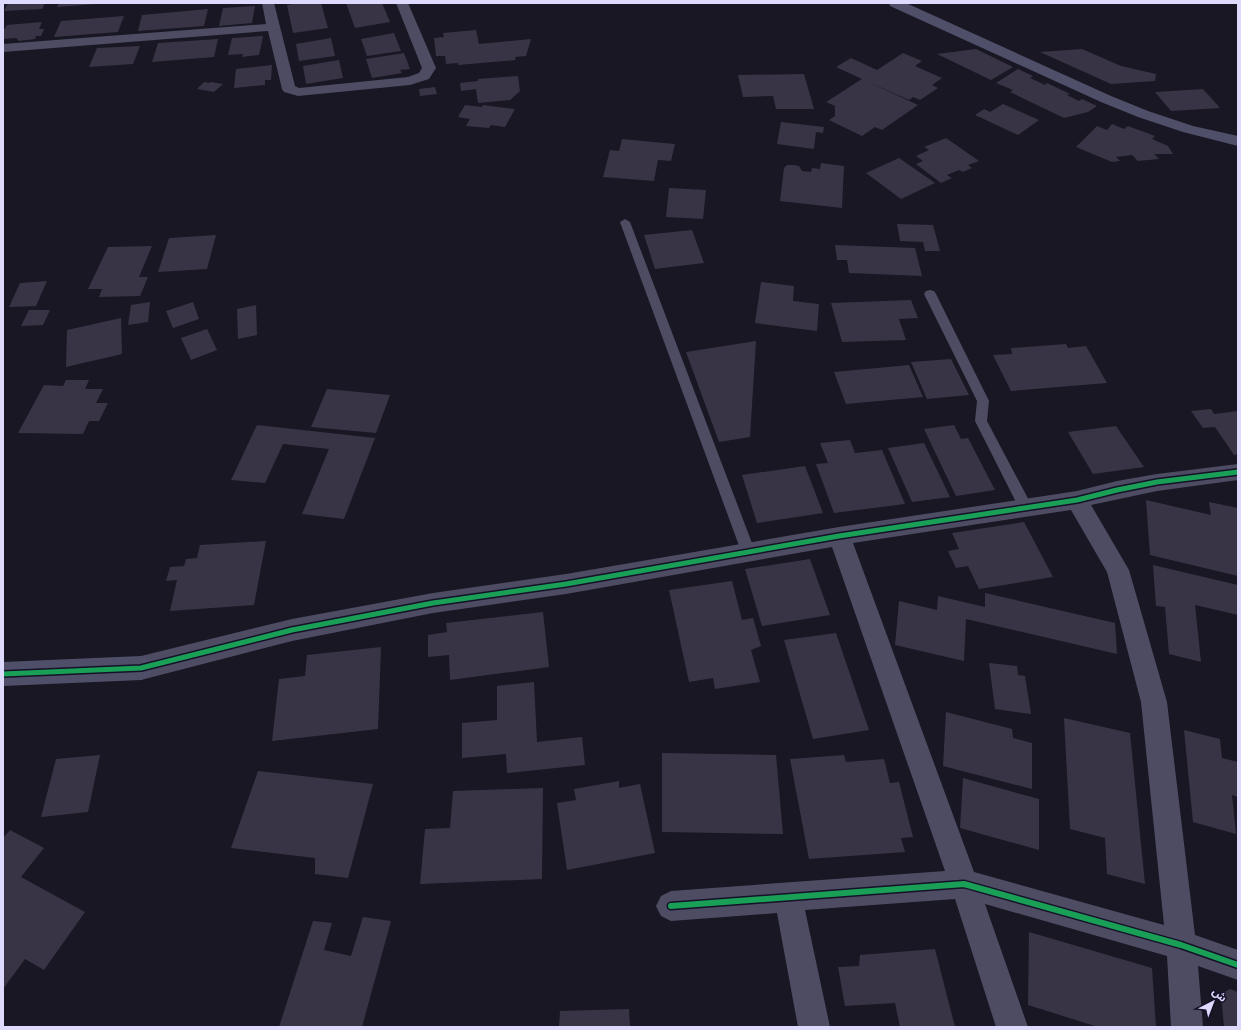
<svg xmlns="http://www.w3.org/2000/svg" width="1241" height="1030" viewBox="0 0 1241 1030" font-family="Signika,'Noto Sans Arabic',sans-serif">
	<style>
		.building { fill: #383445 }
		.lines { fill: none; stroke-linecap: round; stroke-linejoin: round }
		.lane { fill: #4d4c63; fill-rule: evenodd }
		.street { fill: #4d4c63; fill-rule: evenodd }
		.secondary { fill: #504f69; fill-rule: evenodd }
		.cycleway-far1-casing { stroke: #151129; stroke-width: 8 }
		.cycleway-casing { stroke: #151129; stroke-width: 9 }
		.cycleway-far1 { stroke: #1a9f57; stroke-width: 5 }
		.cycleway { stroke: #1a9f57; stroke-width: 6 }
	</style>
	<rect width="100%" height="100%" fill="#181723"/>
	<path class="building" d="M8,3h37l-3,6 -38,2z
		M59,3h38v1l-40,3z
		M298,3h23l7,25 -35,5 -6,-28z
		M346,3h36l8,19 -35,6z
		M255,6l-3,17 -33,3 4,-18z
		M208,9l-4,17 -66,5 4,-16z
		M124,16l-6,16 -64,5 7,-16z
		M42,22l-3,7h5l-3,7h-5l-1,3 -16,2 -3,-3 -13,1v-8l4,-6z
		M476,30l3,14 52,-5 -5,17 -11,1 1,3 -58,5v-2l-12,1 -1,-8h-9l-2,-18 10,-1 -1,-4z
		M394,33l7,18 -34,5 -6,-17z
		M263,36l-4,19 -17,2 1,-3 -15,1 4,-17z
		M331,38l4,18 -36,5 -3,-17z
		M218,39l-4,18 -62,5 6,-19z
		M140,46l-7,18 -44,3 8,-19z
		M976,49l37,18 -22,13 -54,-26z
		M1082,49l39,17 35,8 -1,7 -44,3 -71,-32z
		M404,53l6,16 -10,1 2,3 -30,5 -6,-19z
		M903,53l19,8 -7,5 27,12 -10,7 6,3 -18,12 -7,-3 -4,3 -45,-20 54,25 -36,25 -7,-3 -13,9 -33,-16 6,-4v-10l-9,-4 36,-23 -26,-12 15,-9 26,12z
		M339,60l4,18 -37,6 -3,-18z
		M272,65l-1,15h-6v5l-31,3 2,-19z
		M1018,69l15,7 -3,2 15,7 2,-2 23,11 -3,1 12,6 3,-2 15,7 -9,6 -24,6 -54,-26 3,-2 -17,-7z
		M804,74l10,35h-38l-3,-13 -30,1 -5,-22z
		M518,76l2,15 -10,9 -32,3 -2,-14 -15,2 -1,-8 18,-2v-2z
		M204,82l5,1 2,-1 12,2 -9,8 -17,-3z
		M435,87l2,7 -17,2 -1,-7z
		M1203,89l17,19 -49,3 -16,-19z
		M1003,104l36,16 -21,15 -43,-20 9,-6 6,3z
		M465,105l17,2 1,-2 32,4 -10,18 -14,-2 -2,3 -23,-2 4,-7 -12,-2z
		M781,122l43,5 -1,6 -7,-1 -2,17 -37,-5z
		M1112,124l12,5 4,-3 27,10 -3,3 16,7 5,8h-19l5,5 -21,2 -6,-6 -16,2 4,4 -8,1 -36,-15 21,-21 10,4z
		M946,138l33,23 -11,4 4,3 -9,4 -4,-2 -12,5 5,3 -11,5 -25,-19 7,-3 -7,-5 13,-6 -5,-3z
		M622,139l53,5 -4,17 -13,-1 -4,21 -51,-4 7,-27 9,1z
		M899,158l36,25 -34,16 -35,-26z
		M821,163l23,3 -2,42 -62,-7 4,-33 3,-3h7l5,1 3,5 9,1 1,-4 8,1z
		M669,188l37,2 -3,29 -37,-2z
		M897,224l36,1 7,26h-15l-2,-9 -23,-1z
		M692,230l12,33 -49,6 -11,-34z
		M216,235l-9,34 -49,3 11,-34z
		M835,245l80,3 7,28 -73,-3 -2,-13h-10z
		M152,246l-13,31h9l-8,19 -41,1 3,-8h-14l20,-42z
		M47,281l-11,25 -27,1 11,-24z
		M761,282l33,4 -1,15 26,3 -2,27 -62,-8z
		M911,300l7,18 -19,1 7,21 -64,2 -11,-39z
		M150,302l-2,20 -20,3 3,-20z
		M193,302l6,17 -26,9 -7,-17z
		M256,305l1,30 -19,4 -1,-30z
		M29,310h21l-7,15 -22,1z
		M121,318l1,36 -56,13 1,-37z
		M207,329l10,21 -26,10 -10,-22z
		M756,341l-6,96 -31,5 -33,-90z
		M1066,344l2,4 18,-2 21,37 -96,8 -18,-36 19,-1 -1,-6z
		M951,359l18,36 -42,4 -16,-37z
		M909,365l14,32 -77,7 -12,-32z
		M66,380h23l-4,9h18l-7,14h12l-9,18h-10l-6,13 -65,-1 26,-48 19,1z
		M327,389l63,6 -14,38 -65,-6z
		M1211,409l3,5 24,-3v43l-4,1 -19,-28 -12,1 -12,-17z
		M257,425l118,13 -31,81 -42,-5 27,-65 -46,-5 -18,39 -34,-3z
		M954,425l7,14 7,-1 27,52 -39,6 -32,-67z
		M1116,426l28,41 -51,7 -25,-42z
		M850,440l5,13 27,-3 23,54 -71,9 -18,-49 12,-1 -8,-20z
		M924,443l26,54 -38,5 -24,-54z
		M805,466l18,47 -66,10 -15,-48z
		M1146,500l65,15 -2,-13 29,6v68l-88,-21z
		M1024,522l29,55 -74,12 -11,-23 -12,2 -8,-17 11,-2 -7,-16z
		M266,541l-12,64 -84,6 7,-31 -11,1 4,-14 14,-1 2,-7 11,-1 3,-13z
		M810,559l20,56 -68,11 -17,-57z
		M1153,565l85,20v30l-43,-10 6,57 -32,-8 -4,-47 -9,-1z
		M732,581l10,39 11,-2 8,28 -10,4 9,32 -45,7 -2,-11 -24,4 -20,-92z
		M985,593l130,30 2,31 -151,-35 -2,42 -69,-16 4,-44 38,9 1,-14 47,11z
		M543,612l6,55 -99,13 -1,-25 -21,2v-22l19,-3 -1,-9z
		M836,633l33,97 -56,9 -29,-99z
		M381,647l-3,82 -106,12 7,-62 26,-3 2,-21z
		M989,663l28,3 1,9 7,1 6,38 -36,-5z
		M534,682l3,60 45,-5 3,28 -78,8 -1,-19 -44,4v-35l35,-3v-34z
		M946,712l66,17 1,9 19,5v46l-89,-23z
		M1064,718l66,15 15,151 -38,-10 -2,-36 -35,-9z
		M1184,730l36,9 2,19 16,4v35l-6,-2 4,39 -43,-12z
		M662,753l114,2 7,79 -121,-2z
		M100,755l-12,57 -47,5 15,-58z
		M844,755l2,7 38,-3 6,24 9,-1 14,55 -12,1 4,14 -96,7 -19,-100z
		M258,771l115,13 -25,94 -33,-4v-16l-84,-10z
		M963,778l76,21v51l-79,-22z
		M619,781v7l21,-4 15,69 -88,17 -10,-67 19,-3 -2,-11z
		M543,788l-1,91 -122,5 5,-55 25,-1 3,-37z
		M10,830l34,18 -23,29 64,35 -41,58 -19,-11 -22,30v-151z
		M363,917l28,4 -29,106h-83l34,-106 19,2 -8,27 27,6z
		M1029,932l123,36 4,59h-58l-70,-22z
		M935,949l20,78h-55l-5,-24 -50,3 -7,-39 21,-1 1,-11z
		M1230,989l8,3v35h-14l-3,-33z
		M629,1009l1,18h-71l1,-16z"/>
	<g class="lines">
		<path class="lane" d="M625,219l5,3 125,329 -2,4 -5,2 -5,-2 -2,-4 -121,-329z
			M930,290l4,1 2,3 53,107 -2,20 46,87 -2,4 -5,2 -5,-2 -46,-91 2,-20 -53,-107 2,-3z"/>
		<path class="street" d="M262,3h12l21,83 4,2 109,-11 11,-4 3,-5 -26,-65h12l28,65 -7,11 -19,6 -112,11 -14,-4 -2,-3 -14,-58 -265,21v-8l263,-20z
			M1238,464v16l-81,11 -66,14 38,65 38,132 28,233 43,15v30l-40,-14 5,61h-32l-4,-71 -182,-52 43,123h-32l-41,-128 -150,11 25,117h-32l-21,-114 -106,8 -10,-5 -5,-10 5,-10 10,-5 274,-20 -113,-324 -266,47 -133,19 -141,28 -151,39 -9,-4 -3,-8 3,-8 9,-4 151,-37 141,-26 133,-19 273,-47 238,-36 40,-10 40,-7zM1071,510l36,62 34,130 23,223 -190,-53 -121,-329z"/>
		<path class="secondary" d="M889,3h17l205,93 37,15 45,15 45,10v10l-55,-14 -45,-15 -37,-15 -211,-96z
			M141,656l9,4 3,8 -3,8 -9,4 -138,6v-24z"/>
		<defs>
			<path id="cycleway-far1" d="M3,674l138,-6 151,-38 141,-27 133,-19 273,-48 238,-36 40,-10 40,-8 81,-10"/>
			<path id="cycleway" d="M671,906l293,-22 217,61 57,20"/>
		</defs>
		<use href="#cycleway-far1" class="cycleway-far1-casing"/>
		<use href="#cycleway" class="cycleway-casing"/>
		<use href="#cycleway-far1" class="cycleway-far1"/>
		<use href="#cycleway" class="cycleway"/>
	</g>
	<rect width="1241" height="1030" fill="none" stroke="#dedafe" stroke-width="8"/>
	<g transform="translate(1213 1002) rotate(42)" stroke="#151129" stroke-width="3" paint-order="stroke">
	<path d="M0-3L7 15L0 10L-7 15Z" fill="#dedafe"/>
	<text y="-6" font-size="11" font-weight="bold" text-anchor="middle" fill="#dedafe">ش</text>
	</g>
</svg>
